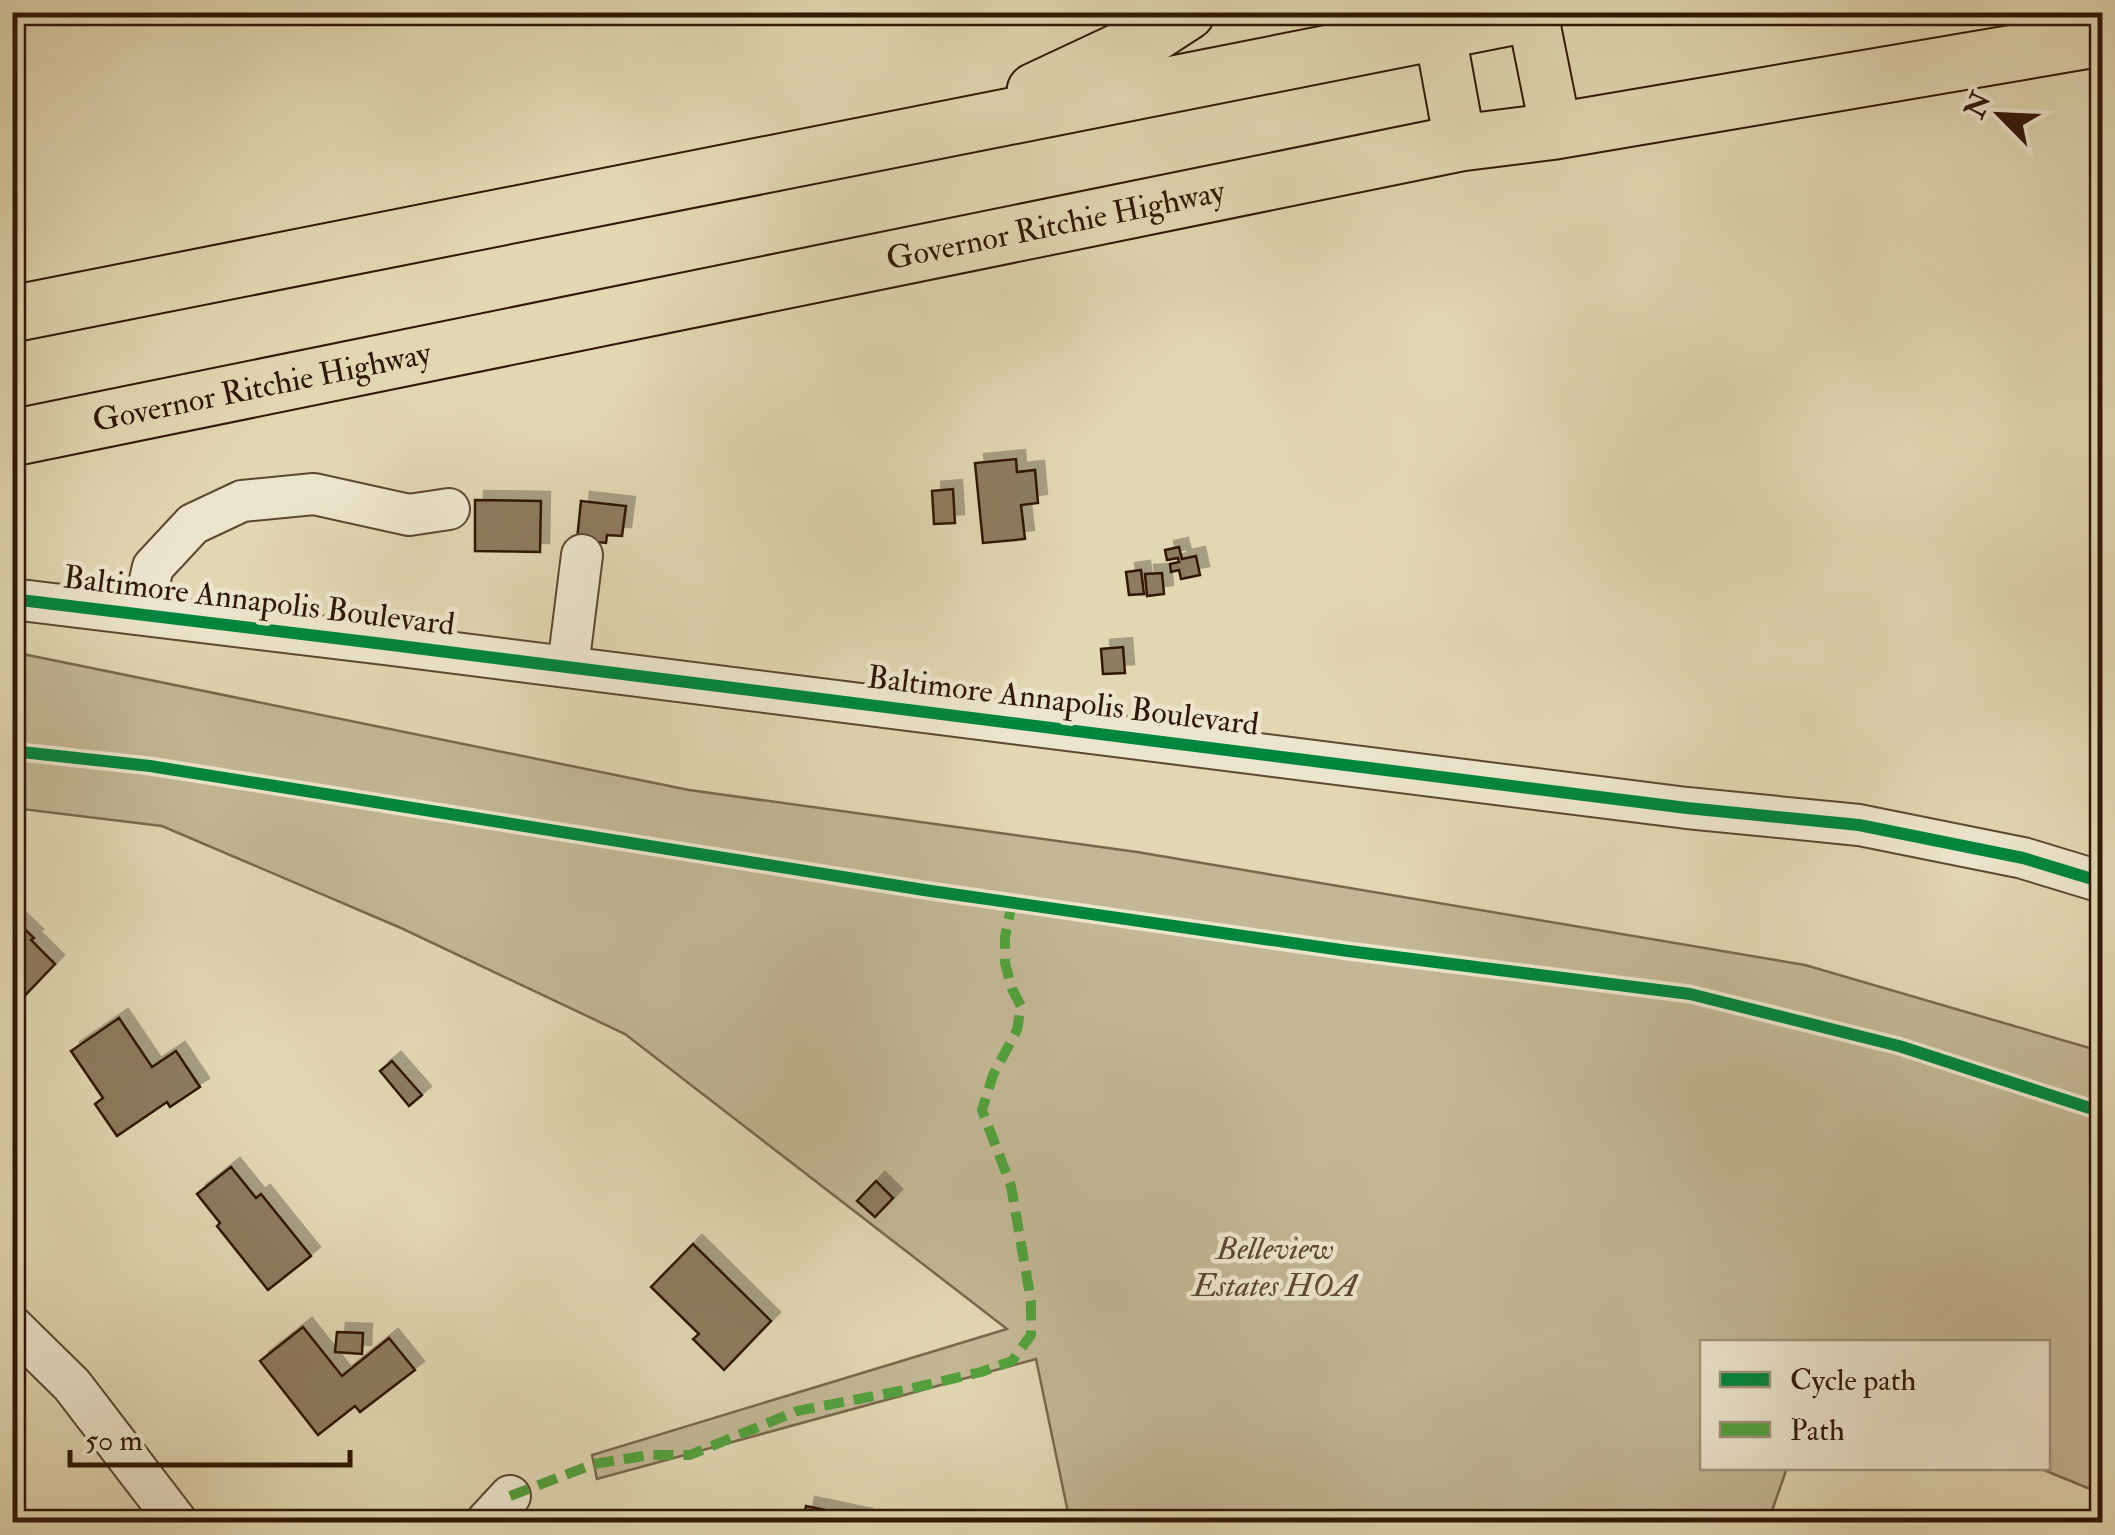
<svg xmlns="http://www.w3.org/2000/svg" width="2115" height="1535" viewBox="0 0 2115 1535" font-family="'IM FELL Double Pica',serif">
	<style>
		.green { fill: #c3b795; stroke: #7a684e; stroke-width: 2.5 }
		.building { fill: #8d7b5f; stroke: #311806; stroke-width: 2.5; filter: url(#shadow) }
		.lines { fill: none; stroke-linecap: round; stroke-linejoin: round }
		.minor-casing { stroke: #5d4831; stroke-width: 44 }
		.major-casing { stroke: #311806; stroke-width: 54 }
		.highway-casing { stroke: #311806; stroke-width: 59 }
		.minor { stroke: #ece5cd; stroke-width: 40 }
		.major { stroke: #e1d7b2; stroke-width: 50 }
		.highway { stroke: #e1d7b2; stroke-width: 55 }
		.quiet { stroke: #52a13d; stroke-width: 10; stroke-dasharray: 20 10; stroke-linecap: butt }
		.cycleway-casing { stroke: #ece5cd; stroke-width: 19 }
		.cycleway { stroke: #00873e; stroke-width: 12 }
		.labels { text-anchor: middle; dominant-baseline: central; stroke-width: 9; stroke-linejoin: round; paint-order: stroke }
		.street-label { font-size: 32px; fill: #311806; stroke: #ece5cd }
		.park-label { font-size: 32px; font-style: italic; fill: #5d4831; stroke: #ece5cd }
	</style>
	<defs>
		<filter id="shadow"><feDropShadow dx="9" dy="-9" stdDeviation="0" flood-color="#0004"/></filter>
	</defs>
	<rect width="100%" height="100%" fill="#e1d7b2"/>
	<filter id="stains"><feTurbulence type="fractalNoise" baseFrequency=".002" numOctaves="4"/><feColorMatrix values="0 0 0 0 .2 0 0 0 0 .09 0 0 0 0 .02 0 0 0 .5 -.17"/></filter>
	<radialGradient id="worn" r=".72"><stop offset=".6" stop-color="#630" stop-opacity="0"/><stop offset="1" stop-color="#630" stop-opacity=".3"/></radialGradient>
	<path class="green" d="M13,652l676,138 448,62 668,113 288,84 9,4v441l-63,-26h9v-126h-346v126h85l-19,54h-698l-34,-163 -439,120 -5,-24 415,-126 -382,-295 -224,-106 -239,-102 -149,-18z"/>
	<path class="building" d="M1016,459l1,13 18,-2 3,33 -17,2 4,34 -42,4 -8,-80z
		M953,489l2,34 -21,1 -2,-33z
		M475,500l66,1 -1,51 -65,-1z
		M581,501l45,5 -4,30 -15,-1 -1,8 -29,-3z
		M1179,547l3,12 14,-3 4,19 -19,4 -2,-9 -8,2 -1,-8 9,-2 -1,-4 -11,2 -2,-10z
		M1141,570l3,24 -15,1 -3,-23z
		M1162,573l2,21 -17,2 -2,-22z
		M1123,647l2,26 -22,1 -2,-25z
		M12,917l22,21 -3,2 24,24 -43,45z
		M119,1018l33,49 24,-16 24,36 -30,20 -3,-5 -50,34 -22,-32 8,-6 -32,-47z
		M392,1061l30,34 -13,11 -29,-35z
		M231,1167l25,31 5,-4 50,62 -43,34 -51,-64 3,-3 -23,-29z
		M876,1181l17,17 -18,19 -18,-16z
		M693,1244l78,77 -47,49 -31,-31 6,-5 -48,-47z
		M303,1327l39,49 47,-38 26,32 -55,42 -5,-6 -37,29 -58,-74z
		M337,1332l26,1 -1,21 -27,-2z
		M806,1506l57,12 -1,4h-59z"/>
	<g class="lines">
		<defs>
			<path id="minor" d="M12,599l380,46 1295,163 172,17 164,33 79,24
				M142,614l11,-47 40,-43 49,-23 72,-7 95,21 40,-6
				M568,667l14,-112
				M12,1326l60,59 105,137
				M486,1522l24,-26"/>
			<path id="major" d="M1436,12l24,131
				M1532,12l24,119"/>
			<g id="highway">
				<path d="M1035,91l109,-51 43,-28"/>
				<path d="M12,314l1525,-302"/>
				<path id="s1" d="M12,438l1448,-295 96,-12 546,-93"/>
			</g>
		</defs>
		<use href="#minor" class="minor-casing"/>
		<use href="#major" class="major-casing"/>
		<use href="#highway" class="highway-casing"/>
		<use href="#minor" class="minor"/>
		<use href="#major" class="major"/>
		<use href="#highway" class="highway"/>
		<path class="quiet" d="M510,1496l84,-32 56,-9h40l107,-44 108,-21 76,-18 31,-11 19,-26v-34l-20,-115 -29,-76 11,-35 24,-45 4,-24 -9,-17 -7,-26v-26l7,-34"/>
		<defs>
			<path id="cycleway" d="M12,599l380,46 1295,163 172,17 164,33 79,24
				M12,751l138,15 774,124 424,61 342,43 209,52 203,66"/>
		</defs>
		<use href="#cycleway" class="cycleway-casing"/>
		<use href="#cycleway" class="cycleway"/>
	</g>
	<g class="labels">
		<g class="street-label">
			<text stroke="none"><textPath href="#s1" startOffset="1065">Governor Ritchie Highway</textPath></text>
			<text stroke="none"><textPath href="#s1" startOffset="255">Governor Ritchie Highway</textPath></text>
			<text transform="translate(259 601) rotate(7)">Baltimore Annapolis Boulevard</text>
			<text transform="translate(1063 701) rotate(7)">Baltimore Annapolis Boulevard</text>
		</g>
		<g class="park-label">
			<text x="1275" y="1249">Belleview<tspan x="1275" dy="37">Estates HOA</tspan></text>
		</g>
	</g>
	<rect width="2115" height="1535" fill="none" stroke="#e1d7b2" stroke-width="50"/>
	<rect x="15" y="15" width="2085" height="1505" fill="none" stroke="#311806" stroke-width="5"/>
	<rect x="25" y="25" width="2065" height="1485" fill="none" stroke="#311806" stroke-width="2.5"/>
	<rect x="1700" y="1340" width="350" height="130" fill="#ece5cd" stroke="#a1937d" stroke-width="2.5"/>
	<rect x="1720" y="1372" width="50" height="15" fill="#00873e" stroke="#a1937d" stroke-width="2.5"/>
	<text x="1790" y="1390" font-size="30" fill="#311806">Cycle path</text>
	<rect x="1720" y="1422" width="50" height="15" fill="#52a13d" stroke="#a1937d" stroke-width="2.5"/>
	<text x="1790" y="1440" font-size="30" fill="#311806">Path</text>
	<g transform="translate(2000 115) rotate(294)" stroke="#ece5cd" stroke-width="8" paint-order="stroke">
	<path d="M0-8L18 38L0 25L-18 38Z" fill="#311806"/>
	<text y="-15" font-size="28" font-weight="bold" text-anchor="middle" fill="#311806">N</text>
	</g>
	<path d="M70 1450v15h280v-15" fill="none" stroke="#311806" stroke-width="5"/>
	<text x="85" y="1450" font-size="30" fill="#311806" stroke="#ece5cd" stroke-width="8" paint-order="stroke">50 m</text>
	<rect width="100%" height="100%" filter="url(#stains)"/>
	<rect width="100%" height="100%" fill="url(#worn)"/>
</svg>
